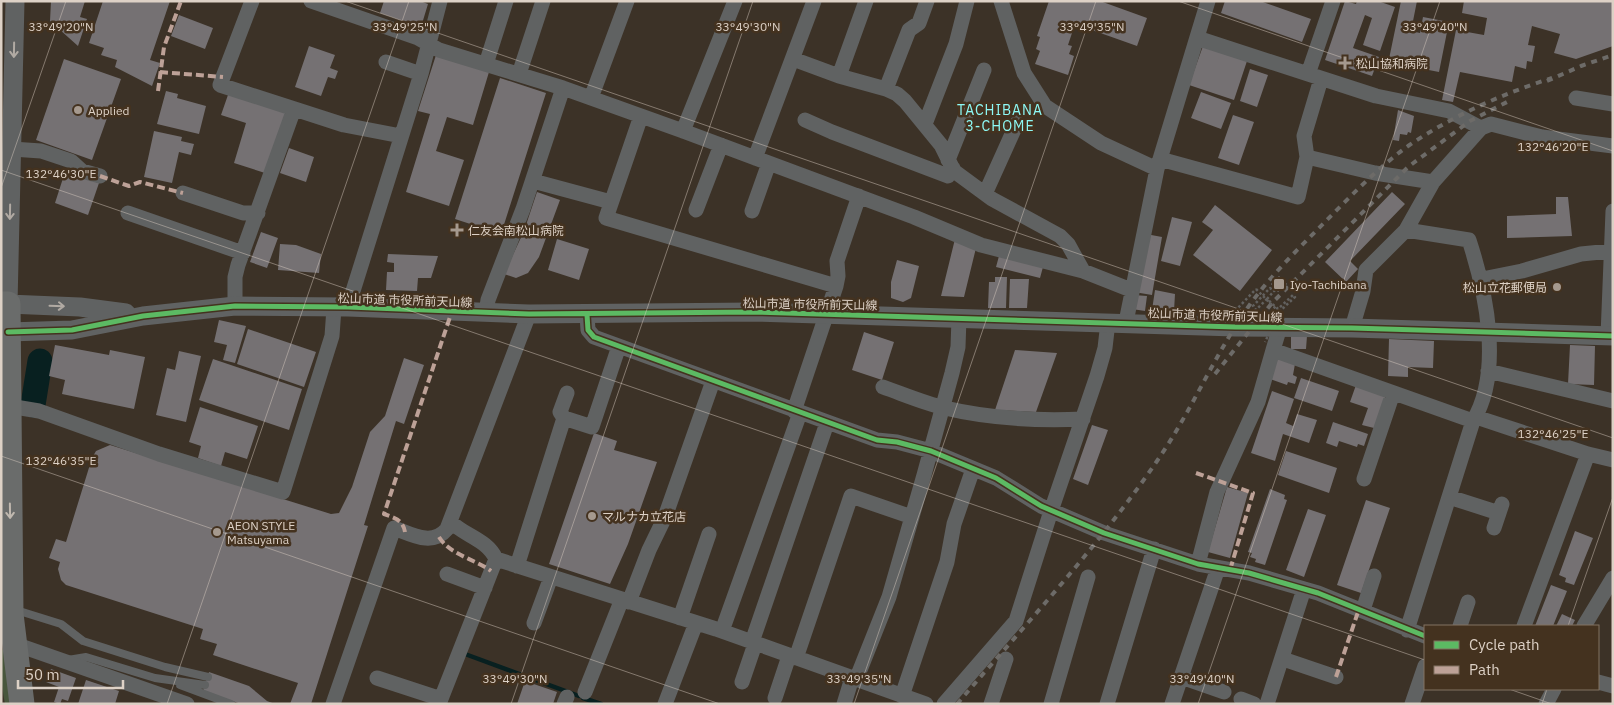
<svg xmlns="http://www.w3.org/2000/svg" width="1614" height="705" viewBox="0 0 1614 705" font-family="'IBM Plex Sans','Noto Sans JP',sans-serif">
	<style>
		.green { fill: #48563c }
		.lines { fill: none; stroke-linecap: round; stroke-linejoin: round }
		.stream { stroke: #082020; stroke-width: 4.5 }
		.river { stroke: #082020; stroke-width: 25 }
		.building { fill: #757173 }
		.path { stroke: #62615f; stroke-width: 2.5; stroke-dasharray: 2.5 2.5; stroke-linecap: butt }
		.service { stroke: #606262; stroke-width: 8 }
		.minor { stroke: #606262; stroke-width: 15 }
		.tertiary { stroke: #606262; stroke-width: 19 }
		.trunk { stroke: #6a6c6b; stroke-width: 25 }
		.rail { stroke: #6d6b68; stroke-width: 4; stroke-dasharray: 6 6; stroke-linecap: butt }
		.path-bridge { stroke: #62615f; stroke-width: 2.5; stroke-dasharray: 2.5 2.5; stroke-linecap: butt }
		.quiet { stroke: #bda197; stroke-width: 4; stroke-dasharray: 8 4; stroke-linecap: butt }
		.cycleway-casing { stroke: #44321f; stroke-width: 8 }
		.cycleway { stroke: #5cba63; stroke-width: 5 }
		.oneway { stroke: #b1aaa3 }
		.oneway2 { stroke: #c0b8af }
		.ticks { fill: none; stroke: #ddd1c6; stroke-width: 1; stroke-opacity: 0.45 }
		.poi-dot { fill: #a5998e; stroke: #44321f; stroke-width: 2 }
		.labels { text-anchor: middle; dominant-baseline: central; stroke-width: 5; stroke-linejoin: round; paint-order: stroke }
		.poi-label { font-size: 12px; fill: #ddd1c6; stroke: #44321f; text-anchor: start }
		.street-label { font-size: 12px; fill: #ddd1c6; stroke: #44321f }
		.neighbourhood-label { font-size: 14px; letter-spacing: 1px; fill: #8df9f6; stroke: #44321f }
		.ticks-label { font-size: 12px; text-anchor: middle; fill: #ddd1c6; stroke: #44321f; stroke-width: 5; stroke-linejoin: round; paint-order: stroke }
	</style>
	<rect width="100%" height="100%" fill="#3c3227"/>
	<path class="green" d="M1,648l3,4 8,52h-7c-4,-19 -4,-37 -4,-56z"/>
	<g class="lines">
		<path class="stream" d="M465,654l114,42
			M583,698l18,6"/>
		<path class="river" d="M33,405l7,-44"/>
	</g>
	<path class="building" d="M51,1h34l-5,16 7,2 -9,27 -28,-25z
		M103,1h67l-20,59 10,3 -8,23 -37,-19 2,-7 -16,-5 3,-7 -15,-5z
		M384,1h36l8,3 -7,23 -41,-14z
		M1049,1h51l47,17 -10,28 -62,-22 -7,21 4,1 -3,8 5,2 -6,19 -33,-11 5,-13 -4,-2 4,-12 -3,-1z
		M1225,1h35l51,18 -9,23 -81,-29z
		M1345,1l11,3 1,-3h21l17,6 -15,44 -17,-6 9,-27 -7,-3 -12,33 26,9 -7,19 -47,-16z
		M1401,1h16l-6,30 9,2 3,-16 26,5 -10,50 -36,-7 1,-4 -15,-2z
		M1464,1h149v45l-37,13 -22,-6 6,-19 -28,-8 -4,19 7,1 -3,16 -5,-1 -1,8 -11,-3 -3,16 -52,-10 -7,30 -11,-2 14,-70 28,5 3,-17 -25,-5z
		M179,15l34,13 -8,21 -34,-13z
		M309,46l26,9 -5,13 8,3 -3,8 -7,-2 -7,19 -26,-9z
		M1203,46l44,15 -13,39 -45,-15z
		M436,55l53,17 -16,53 -26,-8 -11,34 28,9 -15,46 -43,-14 24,-78 -12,-3z
		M64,59l57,20 -29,81 -56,-20z
		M1250,69l18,6 -11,32 -17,-6z
		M500,78l46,15 -45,141 -46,-15z
		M166,91l12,3 -1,4 29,8 -7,28 -42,-10z
		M229,92l57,20 -21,61 -31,-10 12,-40 -25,-8z
		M1201,92l30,11 -10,26 -30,-11z
		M1398,110l16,6 -3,17 -3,-1 -1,3 -7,-1 -1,7 -6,-1z
		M1233,115l21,7 -15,43 -21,-7z
		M154,131l28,6 -1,4 13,3 -3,11 -12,-3 -7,31 -28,-6z
		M289,148l25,9 -8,25 -26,-9z
		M65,172l34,11 -11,32 -33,-12z
		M537,192l23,8 -21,57 -11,16 -12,5 -12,-4 20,-43z
		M1392,192l13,12 -55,57 8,8 -12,13 -21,-20z
		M1556,197h12l4,39 -65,2v-22l49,-2z
		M1215,205l57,45 -32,41 -47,-36 20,-25 -11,-8z
		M1172,217l20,5 -12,44 -19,-5z
		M261,232l17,6 -11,30 -17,-6z
		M1146,234l16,3 -10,58 -18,-3z
		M557,239l32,10 -10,31 -31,-10z
		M955,239l21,9 -12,49 -23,-1z
		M280,244l16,1 25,9 -2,19 -41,-3z
		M388,254l50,2 -7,22h-13l-1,13 -31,-1 1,-18h7v-9l-7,-1z
		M999,256l44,11 -3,11 -44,-11z
		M897,260l22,6 -8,32 -8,4 -12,-4v-16z
		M1279,276l8,8 -9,8 -7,-8z
		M995,277h12l-1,31h-18l1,-26h6z
		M1010,279h19l-2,29h-18z
		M1155,290l20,4 -1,17 -22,-1z
		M1134,295l13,1 -2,15 -13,-2z
		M219,320l27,6 -11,37 -12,-3 4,-15 -13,-3z
		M248,329l68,23 -12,35 -67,-23z
		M864,332l30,10 -12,38 -30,-10z
		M1291,335l16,1 -1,13h-15z
		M1389,339l45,2 -1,27 -25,-1v10l-20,-1z
		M55,345l54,10 1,-5 35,7 -11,52 -72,-15 3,-14 -16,-4z
		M1570,345l25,1 -1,39 -26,-1z
		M1015,350l42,3 -21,59 -41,-2z
		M179,351l22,5 -15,66 -30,-7 11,-47 8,2z
		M404,358l20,7 -20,59 -8,-3 -32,104 4,1 -57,178h-21l8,-21 -85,-28 4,-11 -17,-5 3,-10 -137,-44 -5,-5 -3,-11 2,-7 -11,-4 7,-19 10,3 26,-84 4,-7 14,-6 221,69 8,-1 13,-26 18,-55 15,-16z
		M1278,358l17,6 -2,11 4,2 -2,7 -7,-2 -1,3 -17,-6z
		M213,359l89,30 -13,41 -90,-30z
		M1301,378l38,13 -7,20 -38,-13z
		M1356,385l30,10 -12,33 -12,-3 6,-17 -18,-6z
		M1272,391l22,8 -8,24 7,3 4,-12 20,6 -8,23 -26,-9 -8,27 -24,-8z
		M200,407l58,19 -11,33 -22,-7 -4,14 -23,-8 3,-12 -12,-4z
		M1333,422l35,12 -4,12 -6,-2 -1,3 -18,-6 -2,6 -11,-4z
		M1092,425l16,5 -20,55 -15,-6z
		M594,433l23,8 -3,9 43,12 -29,82 -18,40 -61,-20z
		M1286,451l51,17 -8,25 -51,-18z
		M1227,487l21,6 -18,65 -22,-6z
		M1270,489l15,6 -1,4 3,1 -22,65 -10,-3 1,-3 -6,-2 2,-4 -4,-1z
		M1366,500l24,8 -29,85 -24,-8z
		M1308,509l18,6 -22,62 -18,-7z
		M1575,531l18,7 -19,47 -9,-3 1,-4 -7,-3z
		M1551,585l16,6 -14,35h-18z
		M1562,614l13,6 -3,6h-16z
		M51,669l25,9 -8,23 -6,-2 -2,5 -6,-2 5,-15 -13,-5z
		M209,672l40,14 18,15 8,3h-34l-38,-13z
		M86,680l33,11 -4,13h-37z
		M525,681l32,11 -4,12h-36z"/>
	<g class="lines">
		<path class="path" d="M1267,299l7,-8
			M1235,311l21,-22
			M1279,312l16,-15 -2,-2 -15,14 -11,-10 -11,11 -3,-4 17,-18 4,3 10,-10"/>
		<path class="service" d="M16,610l45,14 22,17 82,26 43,10
			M68,660l18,-3 69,21 50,7
			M180,685l51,19"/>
		<path class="minor" d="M252,1l-32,84 124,40 57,11
			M311,1l107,37 21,12 124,38 120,43 231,86 67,28 102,26 48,19
			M1001,1l23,72 21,33 56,37 56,26
			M1197,38l179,58 73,15 32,17
			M793,59l46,17 47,13 11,5 8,7 36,44 13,26 38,28 68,37 8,8 15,27
			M386,62l35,12
			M486,64l20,-63
			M519,74l24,-73
			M1308,74l25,-73
			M839,76l27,-75
			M886,89l23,-59 10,-7 8,-22
			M591,98l36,-97
			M1576,98l37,6
			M641,116l-35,102 230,68
			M805,120l27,12 116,44 5,-8
			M925,124l31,-80 11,-43
			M683,131l52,-130
			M12,149l29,2 30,10 11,10 18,5
			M1307,157l68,16 58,9
			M755,158l59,-157
			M1160,159l138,38 9,-40 -3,-21 17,-57
			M948,160l36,-90
			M533,181l78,21
			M183,193l60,20h15
			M985,194l32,-71
			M696,210l25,-65
			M752,211l17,-48
			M128,213l115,40
			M1406,230l63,10c17,52 34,131 4,181l-66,209
			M1482,279l40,-8 59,-17 30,-3
			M235,306v-29l3,-12 56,-156
			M348,307l73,-233 19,-73
			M486,313l2,-13 35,-91 40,-121
			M587,315l1,15 6,7 283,103 20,2 34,9 65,27 45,28 63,27 94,31 51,9 69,20 107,43
			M1126,322l31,-153 51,-168
			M1280,327l-7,23 200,71
			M1352,328l11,-37 3,-21 40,-40 27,-48 48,-54 10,-4 51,13 71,9
			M1608,336l5,-125
			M1488,371l125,30
			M883,387c20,7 41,16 62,21 46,11 91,13 138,11
			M9,406l30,5 120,43 124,38 49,-156 2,-28
			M794,411l42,-125 2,-10 -1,-15 22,-65
			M1476,417l112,37 25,6
			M564,418l-4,-6 7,-19
			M1364,479l29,-86
			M1449,497l50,16
			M1494,528l8,-24
			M496,559l220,70 210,75
			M1198,564l19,-72 41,-90 15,-52
			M517,566l47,-148 28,9 27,-81
			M447,574l38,14
			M629,602l20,-52 16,-33 48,-136
			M1363,610l11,-34
			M680,618l29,-84
			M534,623l17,-46
			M1460,626l8,-24
			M1524,626l64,-172
			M1584,626l29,-48
			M722,631l78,-218
			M752,642l75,-219
			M15,644l172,60
			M796,658l55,-162 61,21
			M1283,659l53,18
			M1181,677l43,15
			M377,678l64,21
			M856,680l33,-83 35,-122 28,-102 6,-26 1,-29
			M742,682l13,-38
			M1598,682l15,4
			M585,692l37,-93
			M902,696l45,-134 7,-38 19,-55
			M775,698l14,-42
			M1241,699l13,5
			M333,704l61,-176c17,6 38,19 53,1l82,-215
			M439,704l57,-145c-9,-20 -32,-23 -46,-38
			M564,704l3,-7
			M665,704l31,-81
			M844,704l8,-26
			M944,704l72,-83 35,-110 46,-135 8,-28 3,-26
			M991,704l15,-45
			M1051,704l37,-127
			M1107,704l47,-155
			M1172,704l46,-136
			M1267,704l37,-115
			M1412,704l13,-38
			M1546,704l8,-15"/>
		<path class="tertiary" d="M15,1l-7,303 72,3 46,6
			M8,332l64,-2 71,-14 92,-10 113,1 181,7 225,-2 481,15 117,1 261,8"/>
		<path class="trunk" d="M1,304h7l3,310 11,90"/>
		<path class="rail" d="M1547,81l34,-15 32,-11
			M1215,374l57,-71 136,-136 62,-46 39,-20
			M957,704c68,-79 141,-157 200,-243 32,-46 54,-98 85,-145 21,-32 48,-59 75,-86 29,-29 58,-60 91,-84 44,-30 94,-52 144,-68"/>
		<path class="path-bridge" d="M1256,289l23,23 -14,30"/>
		<path class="quiet" d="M160,72l63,5
			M158,91l6,-44 17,-46
			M100,176l29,10 11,-4 43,11
			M1196,473l57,20 -23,77
			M405,532c-2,-12 -10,-14 -21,-18l68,-203
			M439,537c11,18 36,22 52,34
			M1336,677l23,-68"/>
		<defs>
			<path id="cycleway" d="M587,315l1,15 6,7 283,103 20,2 34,9 65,27 45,28 63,27 94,31 51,9 69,20 107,43
				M8,332l64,-2 71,-14 92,-10 113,1 181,7 225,-2 481,15 117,1 261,8"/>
		</defs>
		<use href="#cycleway" class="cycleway-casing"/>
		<use href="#cycleway" class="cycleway"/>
	</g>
	<defs><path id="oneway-shaft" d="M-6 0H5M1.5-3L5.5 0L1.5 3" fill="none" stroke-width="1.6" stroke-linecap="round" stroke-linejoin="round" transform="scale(1.25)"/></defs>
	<g class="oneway">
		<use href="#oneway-shaft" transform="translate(14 50) rotate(91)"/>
		<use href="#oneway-shaft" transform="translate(10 212) rotate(91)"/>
		<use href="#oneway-shaft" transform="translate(57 306) rotate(2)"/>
	</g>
	<use class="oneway2" href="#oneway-shaft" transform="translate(10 511) rotate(89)"/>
	<path class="ticks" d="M345,1l1268,437M1178,1l435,150M1,170l1424,490M1,188l65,-187M1,456l719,248M1568,626l45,-129M1509,689l43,15M167,704l242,-703M511,704l242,-703M854,704l242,-703M1198,704l242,-703M1542,704l5,-15"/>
	<g class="poi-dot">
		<path d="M1342.5 55.5h5v5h5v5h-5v5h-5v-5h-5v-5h5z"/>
		<circle cx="78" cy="110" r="5"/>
		<path d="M454.5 222.5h5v5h5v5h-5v5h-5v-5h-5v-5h5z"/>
		<rect x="1273" y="278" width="12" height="12" rx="2.5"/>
		<circle cx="1557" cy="287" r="5"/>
		<circle cx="592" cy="516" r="5"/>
		<circle cx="217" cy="532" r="5"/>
	</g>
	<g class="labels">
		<g class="poi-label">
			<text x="1356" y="63">松山協和病院</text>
			<text x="88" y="110">Applied</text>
			<text x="468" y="230">仁友会南松山病院</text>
			<text x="1290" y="284">Iyo-Tachibana</text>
			<text x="1547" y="287" text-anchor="end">松山立花郵便局</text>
			<text x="602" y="516">マルナカ立花店</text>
			<text x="227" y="525">AEON STYLE<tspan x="227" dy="14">Matsuyama</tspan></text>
		</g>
		<g class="street-label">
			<text transform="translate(405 300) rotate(2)">松山市道 市役所前天山線</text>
			<text transform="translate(810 304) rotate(1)">松山市道 市役所前天山線</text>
			<text transform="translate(1215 315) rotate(2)">松山市道 市役所前天山線</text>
		</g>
		<g class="neighbourhood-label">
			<text x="1000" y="110">TACHIBANA<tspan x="1000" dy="16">3-CHOME</tspan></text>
		</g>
	</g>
	<g class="ticks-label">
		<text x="61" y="31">33°49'20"N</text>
		<text x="405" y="31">33°49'25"N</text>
		<text x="748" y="31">33°49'30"N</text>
		<text x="1092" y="31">33°49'35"N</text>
		<text x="1435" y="31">33°49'40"N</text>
		<text x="1553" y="151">132°46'20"E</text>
		<text x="61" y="178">132°46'30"E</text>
		<text x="1553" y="438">132°46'25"E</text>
		<text x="61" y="465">132°46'35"E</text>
		<text x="515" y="683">33°49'30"N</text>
		<text x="859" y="683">33°49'35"N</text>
		<text x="1202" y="683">33°49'40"N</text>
	</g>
	<rect width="1614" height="705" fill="none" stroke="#ddd1c6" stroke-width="5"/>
	<rect x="1424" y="625" width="175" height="65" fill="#44321f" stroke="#817262"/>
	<rect x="1434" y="641" width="25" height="8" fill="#5cba63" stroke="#817262"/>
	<text x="1469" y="650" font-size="15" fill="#ddd1c6">Cycle path</text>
	<rect x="1434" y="666" width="25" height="8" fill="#bda197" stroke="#817262"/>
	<text x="1469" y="675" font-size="15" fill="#ddd1c6">Path</text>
	<path d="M18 680v8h105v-8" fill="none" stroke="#ddd1c6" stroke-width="2.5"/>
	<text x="25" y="680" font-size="15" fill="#ddd1c6" stroke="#44321f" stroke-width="4" paint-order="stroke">50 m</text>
</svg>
